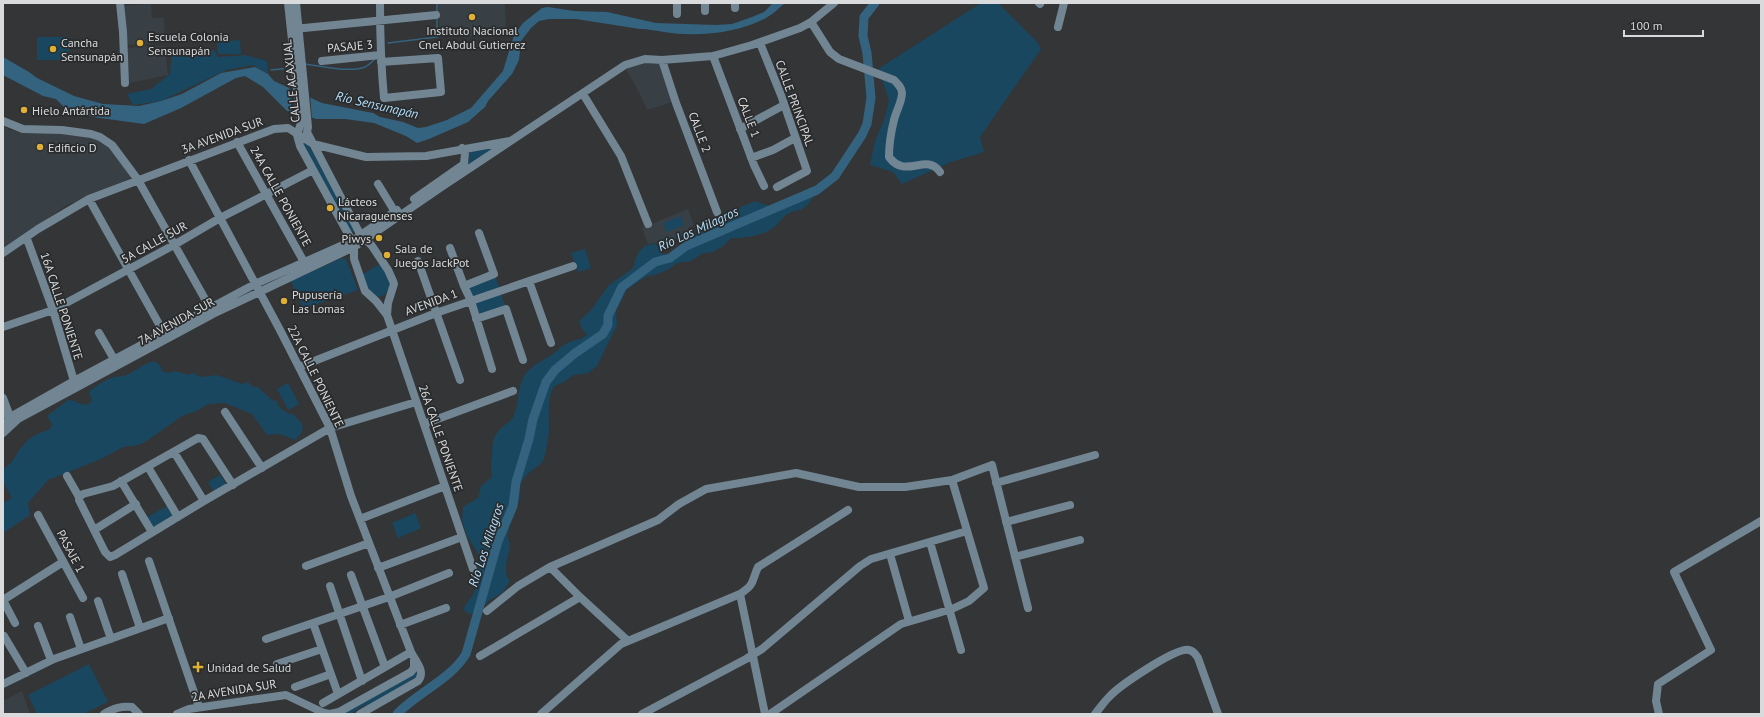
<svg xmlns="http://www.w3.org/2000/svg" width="1764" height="717" viewBox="0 0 1764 717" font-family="'PT Sans',sans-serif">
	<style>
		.built { fill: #384046 }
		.green { fill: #1a4760 }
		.water { fill: #346380 }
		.pier { fill: #333537 }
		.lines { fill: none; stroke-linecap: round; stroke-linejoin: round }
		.stream { stroke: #346380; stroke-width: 1.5 }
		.river { stroke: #346380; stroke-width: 9 }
		.minor { stroke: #718592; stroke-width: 8 }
		.poi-dot { fill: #dfb034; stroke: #292b2d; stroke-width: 1.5 }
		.labels { text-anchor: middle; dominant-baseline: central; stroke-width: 3.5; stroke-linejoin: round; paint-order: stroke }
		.poi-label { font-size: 12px; fill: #d8dadb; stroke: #292b2d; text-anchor: start }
		.street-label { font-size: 12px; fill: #d8dadb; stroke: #292b2d }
		.water-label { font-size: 13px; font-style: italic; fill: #b3defb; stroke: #292b2d }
	</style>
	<rect width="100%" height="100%" fill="#333537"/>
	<path class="built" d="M438,3h67l1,29 -11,4h-55z
		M151,4l1,14h12l1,24 -19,2 -1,2h20l3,29 -38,8 -4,-35 17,-1v-3l-18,1 -1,-39z
		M646,63h15l12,39 -26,8 -6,-14 -15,-27z
		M3,125l6,5 81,6 21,11 20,30 -6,4 -60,25 -62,45z
		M688,209l6,16 -6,3 2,5 -31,12 -3,-2 -8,1 -6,-16z
		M22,691l8,23h-27v-13z"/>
	<path class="green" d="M981,3h17l40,40 3,6 -61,88 4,15 -33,10 -49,22 -9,-12 -23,-7 5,-24 10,-23 4,-18 -11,-31z
		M37,37h32l1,23h-33z
		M240,40l1,14h-23l-1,-12z
		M214,50l4,7 27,-2 22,6 1,13 -15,-9 -27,5 -65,31 -28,4 -6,-11 24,-5 19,-15 2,-20 20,1z
		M302,141l5,1 48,85v4l-4,1 -49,-87z
		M498,145l-26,21 -5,-2 2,-4 -1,-10z
		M804,193l9,4c-10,18 -16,10 -27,18 -6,5 -10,12 -16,15 -11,6 -27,9 -39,8l-8,8 -10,6 -10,1 -12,8 -14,2 -10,7 -12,5 -8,1 -20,13 -11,22 1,14 -20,41 -9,7 -14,2 -12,8 -8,3c-7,14 -5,24 -5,39 0,11 -2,22 -5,33 -3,10 -17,11 -23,26 -2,4 0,8 -1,12 -2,13 -10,25 -12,38 -1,4 2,8 2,12 -2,13 -8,24 0,35l-8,12 -14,8 -7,9 -12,4 -5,-4c0,-7 7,-10 10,-17 5,-11 3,-23 7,-35l-14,-22 -5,-15 1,-14 15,-9 3,-12 11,-9c-2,-8 -1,-13 0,-21 1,-13 -1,-17 9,-28 5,-4 11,-7 13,-13 5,-11 3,-27 10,-39 7,-11 19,-15 29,-22 7,-5 8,-9 17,-12 7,-3 11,-2 17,-7l-6,-8 -2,-6 12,-11 17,-24 25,-18c3,-13 8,-25 23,-24l8,11 5,1 33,-26 3,-10 30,-6 6,-7 14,-6 14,5 13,-4z
		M681,216l3,9 -17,7 -4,-9z
		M585,249l6,19 -13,4 -7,-19z
		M342,258l4,1 12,31 -55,19 -12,-28z
		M380,264l5,8 6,13c-12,25 -23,4 -30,-10z
		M495,277l6,14 -30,10 -6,-12z
		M501,294l5,15 -30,10 -4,-15z
		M155,361l6,6 1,4 7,2 5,-2 8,2 5,2 6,-2 8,4 16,-2 25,9 6,-2 5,5h5l15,14 3,-1 4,8 9,6 3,-1c11,12 16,14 3,27l-15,-6 -13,1 -15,-21 -27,-11 -17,1 -9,6 -17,6 -34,24 -9,5 -16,2 -22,12 -53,21 -20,23 2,12 -27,18v-30l9,-5 -9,-16v-13c13,-8 12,-16 22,-26 7,-8 16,-10 25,-14l2,-5 -5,-8 21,-16c8,-1 13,7 21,4l3,-4 -2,-4v-5c7,-6 16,-12 25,-14 4,-1 7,0 12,-2 9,-4 17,-12 28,-14z
		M288,383l11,21 -11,6 -11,-21z
		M220,475l6,9 -13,7 -5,-9z
		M167,506l6,10 -21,12 -6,-10z
		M415,513l6,15 -23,10 -6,-15z
		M89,664l19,38 -25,12h-46l-9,-19z
		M416,673l3,2 -52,33 -2,-3 -15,9 -6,-1z"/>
	<path class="water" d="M773,3h12c-6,5 -12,11 -19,15 -30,16 -69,19 -102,14 -8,-1 -15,-3 -24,-3l-64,-10h-27l-10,2 -8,7 -10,13 -2,19 -7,14 -24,27 -3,6 -17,15 -39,17 -12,4 -11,-7 -32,-13 -29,-4h-29l-22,-8h-7l-24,-24 -18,-11 -9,2 -55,30 -37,16 -51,-7 -27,-8 -10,-10 -13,-3 -40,-21v-18l26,15 8,6 37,18 29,8 36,2 22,-5 21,-7 39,-21 34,-6 13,7 6,7 48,22 51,10 7,4 23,5 15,6 8,-1 21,-7 24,-12 32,-37 11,-36 9,-12 19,-15 6,-1 26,4 33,1 49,11 60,2 16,-1 20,-7 12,-5z"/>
	<path class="pier" d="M289,85l21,9 2,26 -18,-7 -2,1z"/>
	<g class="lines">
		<path class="stream" d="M437,3v9
			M388,43l49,-6v-19
			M305,64c16,2 45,9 60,3 4,-2 8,-6 10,-8
			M271,70l19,-2"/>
		<path class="river" d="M397,714c20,-21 54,-35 69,-60l32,-113 15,-35 3,-24 13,-43 4,-20 13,-37 9,-12 19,-16 29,-20 5,-9v-9l14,-29 33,-25 15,-4 16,-12 131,-56 18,-14 27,-41 5,-11 4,-26 -4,-45 -4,-17 1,-19 11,-14"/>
		<path class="minor" d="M120,3l3,29 2,51
			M288,3l13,120 -4,12 3,11 52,95 2,6v12l11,32 11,10 11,14 86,254
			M296,3l12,124 -1,5 52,100 13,14 16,24 5,11 1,3 -6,19 -1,12
			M380,3c0,32 1,63 4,95l57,-6 -3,-34 -57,4
			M1039,3l1,1
			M735,8v-5
			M705,11v-8
			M677,14v-11
			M811,22l19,30 9,7 55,21c4,4 8,8 8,13 0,9 -6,18 -8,27 -3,12 -5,25 -5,37 17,23 37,-5 51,15
			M1058,27l6,-24
			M294,29l142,-14
			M760,43l21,52 26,76 -30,16
			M713,56l41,109 10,21
			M662,60l14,43 41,109
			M322,61l58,-6
			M583,94l38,62 27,68
			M3,121l20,8 39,1 29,4 9,3 12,8 26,35 72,128
			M740,129l44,-24
			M237,142l67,120
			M462,148l3,5 -1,11
			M751,158l22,-8 22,-12
			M189,160l91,170 50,98 21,68 60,156c5,10 15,20 7,29l-58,33
			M378,184l17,28
			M89,199l75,134
			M414,199l50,-35
			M27,239l26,71 21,71
			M450,248l14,38 7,15 21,68
			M3,253l35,-24 51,-30 185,-70 14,-1 25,16 53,13 60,-1 84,-15
			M418,261l42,119
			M529,281l22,62
			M464,286l30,-12 -15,-41
			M476,319l30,-10 17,51
			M3,327l50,-17 121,-65 46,-27 93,-48
			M99,333l15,26
			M299,367l137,-54 137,-47
			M3,398l6,16
			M225,412l37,56
			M3,414h6l7,5
			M424,424l89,-33
			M3,426l9,-10 62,-35 181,-97 97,-43 45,-31
			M3,433l15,-14 195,-105 141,-67 89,-61 182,-121 20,-6 17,1 51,-4 39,-11 48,-17 11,-6 23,-19
			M174,452l30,49
			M148,467l30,50
			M67,476l12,21v3l26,52 5,5 5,-2 89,-54 126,-73 86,-26
			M121,481l31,51
			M996,483l99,-28
			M79,497l4,-3 30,-8 85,-48 5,1 30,46
			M38,515l45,83
			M360,519l85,-33
			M1006,522l64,-17
			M94,530l42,-26
			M930,542l31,108
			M890,554l19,67
			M1015,557l65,-17
			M149,561l50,146
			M306,566l63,-23
			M550,567l108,-47 21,-16 27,-15 90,-16 63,14h46l47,-7 40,-15 36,143
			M378,568l84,-31
			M122,574l18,54
			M351,575l34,92
			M330,586l32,95
			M740,594l25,120
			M580,597l48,44
			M3,600l60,-38
			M3,600l12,23
			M98,601l13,38
			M70,617l11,32
			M313,623l25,71
			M400,625l46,-17
			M38,626l13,34
			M4,636l22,37
			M266,639l123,-42 60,-24
			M480,656l100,-59 -30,-30 -32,19 -31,25
			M277,664l45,-15
			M3,684l51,-25 115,-41
			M295,687l36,-13
			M323,703l88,-51
			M104,714c10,-6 17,-8 28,-7l7,7
			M177,714l12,-5 97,-14 38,18 6,1 9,-2 72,-40 3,-4v-9
			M541,714l80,-70 119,-50c16,-11 11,-12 18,-27l90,-57
			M642,714l104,-55 16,-10 98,-83 11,-7 96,-28
			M770,714l131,-90 51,-15 17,-8 15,-13 -32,-108
			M1095,714c5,-6 9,-12 14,-17 10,-11 67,-50 80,-47 5,1 7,5 9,8l20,56
			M1659,714l-3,-13 2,-17 53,-34 -37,-78 87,-51"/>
	</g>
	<g class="poi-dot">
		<circle cx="472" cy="17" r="4"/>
		<circle cx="140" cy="43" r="4"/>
		<circle cx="53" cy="49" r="4"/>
		<circle cx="24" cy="110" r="4"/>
		<circle cx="40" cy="147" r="4"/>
		<circle cx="330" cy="208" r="4"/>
		<circle cx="379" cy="238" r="4"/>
		<circle cx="387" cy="255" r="4"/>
		<circle cx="284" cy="301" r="4"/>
		<path d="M196 661h4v4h4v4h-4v4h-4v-4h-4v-4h4z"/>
	</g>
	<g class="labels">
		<g class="poi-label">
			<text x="472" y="30" text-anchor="middle">Instituto Nacional<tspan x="472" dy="14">Cnel. Abdul Gutierrez</tspan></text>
			<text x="148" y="36">Escuela Colonia<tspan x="148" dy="14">Sensunapán</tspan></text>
			<text x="61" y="42">Cancha<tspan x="61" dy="14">Sensunapán</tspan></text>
			<text x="32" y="110">Hielo Antártida</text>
			<text x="48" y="147">Edificio D</text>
			<text x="338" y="201">Lácteos<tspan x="338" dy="14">Nicaraguenses</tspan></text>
			<text x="371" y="238" text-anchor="end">Piwys</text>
			<text x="395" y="248">Sala de<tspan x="395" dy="14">Juegos JackPot</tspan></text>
			<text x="292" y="294">Pupusería<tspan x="292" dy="14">Las Lomas</tspan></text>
			<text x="207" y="667">Unidad de Salud</text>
		</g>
		<g class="street-label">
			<text transform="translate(350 46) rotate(-5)">PASAJE 3</text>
			<text transform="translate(291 81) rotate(-96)">CALLE ACAXUAL</text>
			<text transform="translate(795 103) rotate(70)">CALLE PRINCIPAL</text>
			<text transform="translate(749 117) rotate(69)">CALLE 1</text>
			<text transform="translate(700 132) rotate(69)">CALLE 2</text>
			<text transform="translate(222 135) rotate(-20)">3A AVENIDA SUR</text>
			<text transform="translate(281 196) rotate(61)">24A CALLE PONIENTE</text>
			<text transform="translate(154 242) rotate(-29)">5A CALLE SUR</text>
			<text transform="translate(431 302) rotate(-20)">AVENIDA 1</text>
			<text transform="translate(62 306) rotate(72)">16A CALLE PONIENTE</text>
			<text transform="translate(176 321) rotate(-29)">7A AVENIDA SUR</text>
			<text transform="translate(316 376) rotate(64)">22A CALLE PONIENTE</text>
			<text transform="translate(441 438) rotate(71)">26A CALLE PONIENTE</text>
			<text transform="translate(71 551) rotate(62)">PASAJE 1</text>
			<text transform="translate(234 690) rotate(-9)">2A AVENIDA SUR</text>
		</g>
		<g class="water-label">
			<text transform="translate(377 105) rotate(13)">Río Sensunapán</text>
			<text transform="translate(698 229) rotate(-25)">Río Los Milagros</text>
			<text transform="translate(486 545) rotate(-72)">Río Los Milagros</text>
		</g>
	</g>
	<rect width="1764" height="717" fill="none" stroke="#d8dadb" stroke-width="8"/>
	<path d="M1624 30v6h79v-6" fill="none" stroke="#d8dadb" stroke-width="2"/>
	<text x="1630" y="30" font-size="12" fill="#d8dadb" stroke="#292b2d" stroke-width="3" paint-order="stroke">100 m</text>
</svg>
